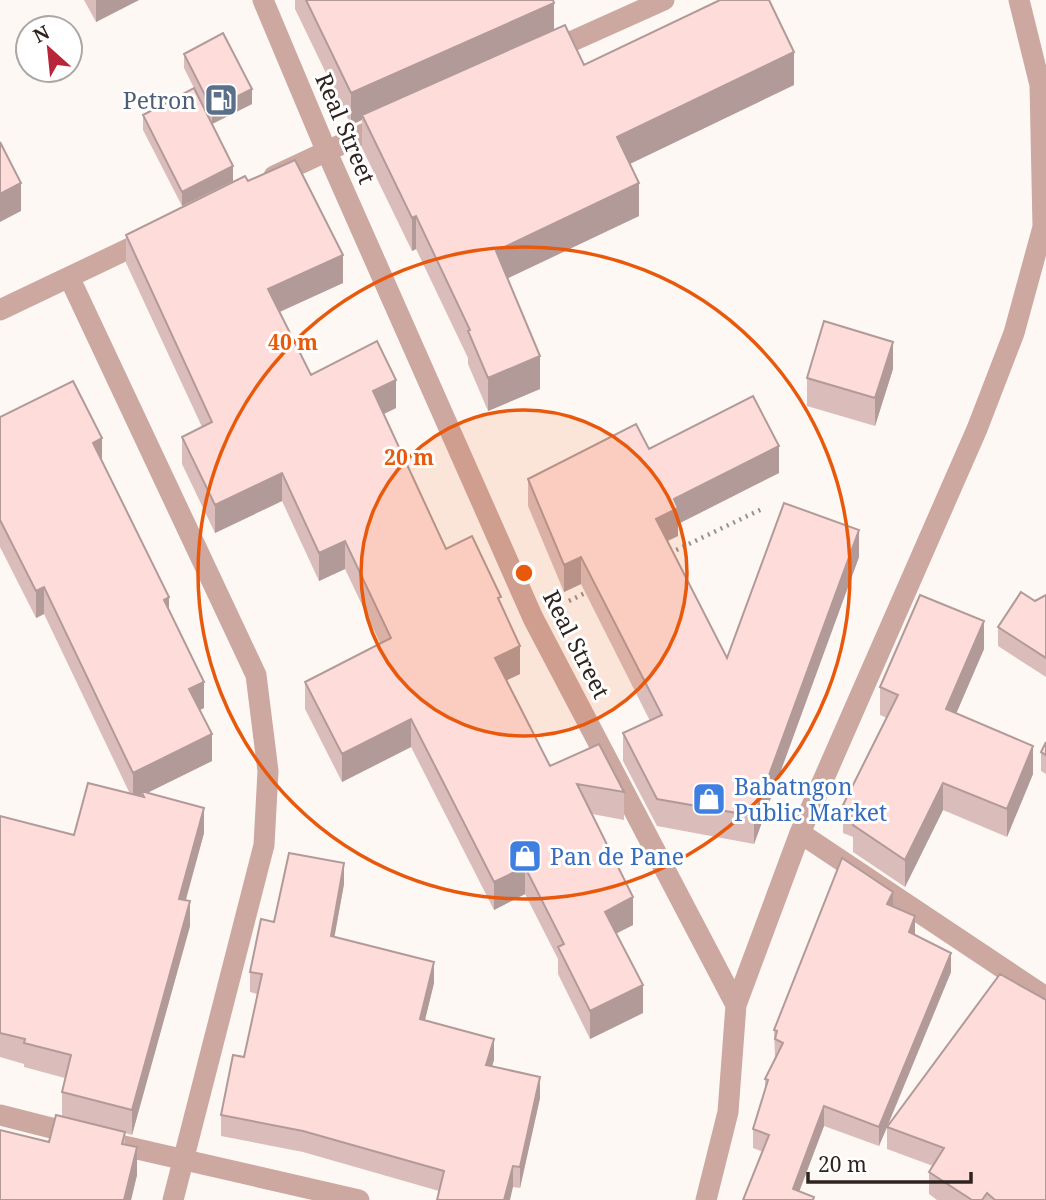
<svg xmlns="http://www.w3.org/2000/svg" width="1046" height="1200" viewBox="0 0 1046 1200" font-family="'Noto Serif',serif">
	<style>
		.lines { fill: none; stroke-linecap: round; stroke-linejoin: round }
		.path { stroke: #99908d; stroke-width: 4.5; stroke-dasharray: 2 5; stroke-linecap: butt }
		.minor { stroke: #cda8a1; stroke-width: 21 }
		.wall { fill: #dabdbb }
		.shaded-wall { fill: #b29a99 }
		.building { fill: #fedcda; stroke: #b29a99; stroke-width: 2 }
		.ring { fill: none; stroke: #e8590c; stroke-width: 3.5 }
		.labels { text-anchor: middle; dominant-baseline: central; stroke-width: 6; stroke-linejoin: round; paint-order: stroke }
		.service-label { font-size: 23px; fill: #4e5e75; stroke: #fff; text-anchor: end }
		.street-label { font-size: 23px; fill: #2f231f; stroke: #fff }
		.shop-label { font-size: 23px; fill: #366cbe; stroke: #fff; text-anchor: start }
		.centre { fill: #e8590c; stroke: #fff; stroke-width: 3.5 }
		.ring-label { font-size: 21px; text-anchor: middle; font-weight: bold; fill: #e8590c; stroke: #fff; stroke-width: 6; stroke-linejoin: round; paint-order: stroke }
	</style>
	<rect width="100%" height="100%" fill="#fef8f5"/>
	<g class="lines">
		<path class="path" d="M670,553l92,-44
			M569,601l20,-10"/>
		<path class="minor" d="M263,0l63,150 207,468 203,387 -8,107 -22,88
			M548,52l116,-52
			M274,176l113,-53
			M70,279l186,396 12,96 -4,74 -91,355
			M0,310l151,-72
			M800,833l177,-404 37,-96 29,-106 -3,-142 -21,-85
			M736,1005l64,-172 246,164
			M0,1115l79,20
			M111,1143l248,57"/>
	</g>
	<path class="wall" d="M84,0h55l-43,22z
		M295,0h258l1,30 30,35 210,20 -164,79 9,52 -132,62 33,111 -52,22 -20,-47v-6l-52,-109 -4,2 -50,-103v-28l-11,5 -56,-116z
		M184,54l68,50 -40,20 -28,-56z
		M143,115l90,66 -51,25 -39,-76z
		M248,181l95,102 -63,29 31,63 85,33 -12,6 62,135 55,55 19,70 -14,6 44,86 74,26v28l-32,-6 41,111 -17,9 27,79 -53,26 -32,-65v-15l-33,-65 -31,16 -83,-163 -69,35 -37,-73v-27l75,-39 -35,-74 -26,12 -37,-80 -67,32 -33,-69v-27l20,-10 -76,-164v-28z
		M893,369l-18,57 -68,-20v-28z
		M0,417l102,45 67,148 35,98 -4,2 12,51 -65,32 57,40 -18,67 4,26 -58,209 -7,-2v11l12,31 -6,25h-131l49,-58 13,-26v-24l3,-14 -41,-11v-3l-24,-7v-241l74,19 56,-41 -86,-180 -8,4 -36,-71z
		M649,449l130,24 -101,51v12l-10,5 59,117 132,-101 -105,287 -97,-18 -34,-65v-28l27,-12 -69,-137 -17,8 -36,-86v-27z
		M1046,595v82l-48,-31v-19l37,-26z
		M984,649l-28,65 77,60 -26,63 -64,-27 -38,77 -52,-35v-15l-10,-4v-28l44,-87 -7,-3v-28z
		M1046,742v32l-5,-3v-19z
		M344,884l-10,53 100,46 -9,37 69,40 -2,6 48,32 -20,90 -7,-1 -74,4 -136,-39 -82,-16v-21l23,-58 13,-63 -7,-2v-20l24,-50z
		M893,907l22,29 36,36 -63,153 112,-151 46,226h-109l-8,-6v-22l4,-6 -46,-17v-21l-8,18 -55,-20 -25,66 15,8h-71l20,-48 -10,-4v-19l12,-37v-13l10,-20 -1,-29z"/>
	<path class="shaded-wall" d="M96,0h43l-43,22z
		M554,3v31l-192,81v5l-11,5v-32z
		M794,52v33l-177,85v-33z
		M252,89v15l-40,20v-15z
		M233,166v15l-51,25v-14z
		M21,183v28l-21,11v-28z
		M639,183v33l-143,68v-33z
		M416,216v33l-4,2v-33z
		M343,255v28l-75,34v-28z
		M893,342v27l-18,57v-28z
		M540,356v33l-52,22v-33z
		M396,380v28l-23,11v-28z
		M102,438v26l-9,-21z
		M779,446v27l-101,51v12l-22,10v-27l18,-20z
		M282,473v28l-67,32v-28z
		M859,530v27l-105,287v-28z
		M345,541v28l-26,12v-28z
		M581,557v27l-17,8v-27z
		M44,587v27l-8,4v-27z
		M169,597v27l-5,-24z
		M984,621v28l-38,88v-28z
		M520,646v28l-25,12v-28z
		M204,682v26l-15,7v-26z
		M411,719v28l-69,35v-28z
		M212,734v27l-69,34 -2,-4v5l-8,4v-27z
		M1033,746v28l-26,63v-28z
		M943,783v27l-38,77v-27z
		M204,808v25l-25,91v-25z
		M344,863v21l-13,72v-20z
		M525,867v27l-31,16v-28z
		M893,892v19l-6,-7z
		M633,897v28l-28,14v-27z
		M190,901v25l-58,209v-25z
		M915,916v19l-6,16v-19z
		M951,953v19l-72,174v-19z
		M434,962v21l-14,57v-21z
		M643,985v28l-53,26v-28z
		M494,1039v21l-8,26v-21z
		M540,1077v21l-20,90v-21z
		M824,1106v20l-28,74 -3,-11z
		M137,1147v28l-6,25h-7z
		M513,1166v21l-3,13h-6z"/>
	<path class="building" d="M306,0h247l1,3 -203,90z
		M720,0h49l25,52 -177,85 22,46 -143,68 44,105 -52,22 -20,-47 2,-1 -54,-114 -4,2 -50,-103 203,-90 19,40z
		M223,33l29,56 -40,20 -28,-55z
		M194,88l39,78 -51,26 -39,-77z
		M0,142l21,41 -21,11z
		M295,160l48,95 -75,34 43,86 66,-34 19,39 -23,11 73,158 26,-13 29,61 -3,1 22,48 -25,12 55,108 49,-22 25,48 -47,-8 56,113 -28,15 38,73 -53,26 -32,-64 6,-3 -39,-77 -31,15 -83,-163 -69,35 -37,-72 86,-44 -46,-97 -26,12 -37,-80 -67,32 -33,-68 30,-15 -86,-187 119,-59 3,5z
		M824,321l69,21 -18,56 -68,-20z
		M73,381l29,57 -9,5 76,154 -5,3 40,82 -15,7 23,45 -79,39 -89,-186 -8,4 -36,-71v-103z
		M753,396l26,50 -105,53 4,9 -22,11 71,139 57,-155 75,27 -105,286 -97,-17 -34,-66 39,-18 -81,-158 -17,8 -36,-86 108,-55 13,25z
		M1021,592l14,9 11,-6v63l-48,-31z
		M920,595l64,26 -38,88 87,37 -26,63 -64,-26 -38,77 -52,-35 5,-13 -15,-7 55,-110 -18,-8z
		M1046,742v13l-5,-3z
		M88,783l56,14 -3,-6 63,17 -25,91 11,2 -58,209 -70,-18 9,-37 -47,-12 1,-4 -25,-6v-217l74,19z
		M289,853l55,10 -13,73 103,26 -14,57 74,20 -8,26 54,12 -20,90 -7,-1 -9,34h-67l7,-29 -141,-40 -82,-16 12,-60 11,2 18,-83 -12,-2 11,-53 13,3z
		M842,858l51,34 -6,12 28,12 -6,16 42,21 -72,174 -55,-21 -31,83 21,8 -1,3h-70l26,-65 -16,-6 15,-49 -3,-1 18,-36 -8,-4 2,-8 -3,-1z
		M1000,974l46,26v200h-51l-8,-7 -5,7h-10l-43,-28 15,-24 -57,-21z
		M56,1115l69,17 -3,12 15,3 -13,53h-124v-70l49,12z"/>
	<circle cx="524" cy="573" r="163" fill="#e8590c" fill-opacity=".12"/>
	<g class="ring">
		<circle cx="524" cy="573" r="163"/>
		<circle cx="524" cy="573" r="326"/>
	</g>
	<defs>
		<symbol id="fuel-square" viewBox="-11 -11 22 22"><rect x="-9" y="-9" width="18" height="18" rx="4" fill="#5c6f8a" stroke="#fff"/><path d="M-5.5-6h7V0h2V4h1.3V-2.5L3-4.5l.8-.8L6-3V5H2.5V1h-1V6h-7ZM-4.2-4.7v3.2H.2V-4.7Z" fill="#fff"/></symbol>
		<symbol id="shop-square" viewBox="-11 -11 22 22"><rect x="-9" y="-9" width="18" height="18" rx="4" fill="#3f7fe0" stroke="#fff"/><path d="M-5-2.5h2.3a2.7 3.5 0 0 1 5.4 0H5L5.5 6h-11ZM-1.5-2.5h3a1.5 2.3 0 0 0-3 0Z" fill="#fff"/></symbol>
	</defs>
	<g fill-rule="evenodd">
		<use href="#fuel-square" x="202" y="81" width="38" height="38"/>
		<use href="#shop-square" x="690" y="780" width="38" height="38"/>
		<use href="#shop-square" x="506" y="837" width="38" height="38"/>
	</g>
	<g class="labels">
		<g class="service-label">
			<text x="196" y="100">Petron</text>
		</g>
		<g class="street-label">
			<text transform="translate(346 128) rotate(67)">Real Street</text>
			<text transform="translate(577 644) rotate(63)">Real Street</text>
		</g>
		<g class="shop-label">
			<text x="734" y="786">Babatngon<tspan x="734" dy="26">Public Market</tspan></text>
			<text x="550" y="856">Pan de Pane</text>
		</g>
	</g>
	<circle cx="524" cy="573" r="10" class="centre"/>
	<g class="ring-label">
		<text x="293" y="350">40 m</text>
		<text x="409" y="465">20 m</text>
	</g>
	<g transform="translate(49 49) rotate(333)"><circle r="33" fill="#ffffff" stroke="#aca7a5" stroke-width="2"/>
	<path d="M0-5L12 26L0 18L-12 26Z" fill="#b72639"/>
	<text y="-10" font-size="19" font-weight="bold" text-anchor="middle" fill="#2f231f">N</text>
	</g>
	<path d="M808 1172v10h163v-10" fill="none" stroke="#2f231f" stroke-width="3.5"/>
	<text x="818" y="1172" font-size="21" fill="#2f231f" stroke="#ffffff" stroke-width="5" paint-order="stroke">20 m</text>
</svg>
